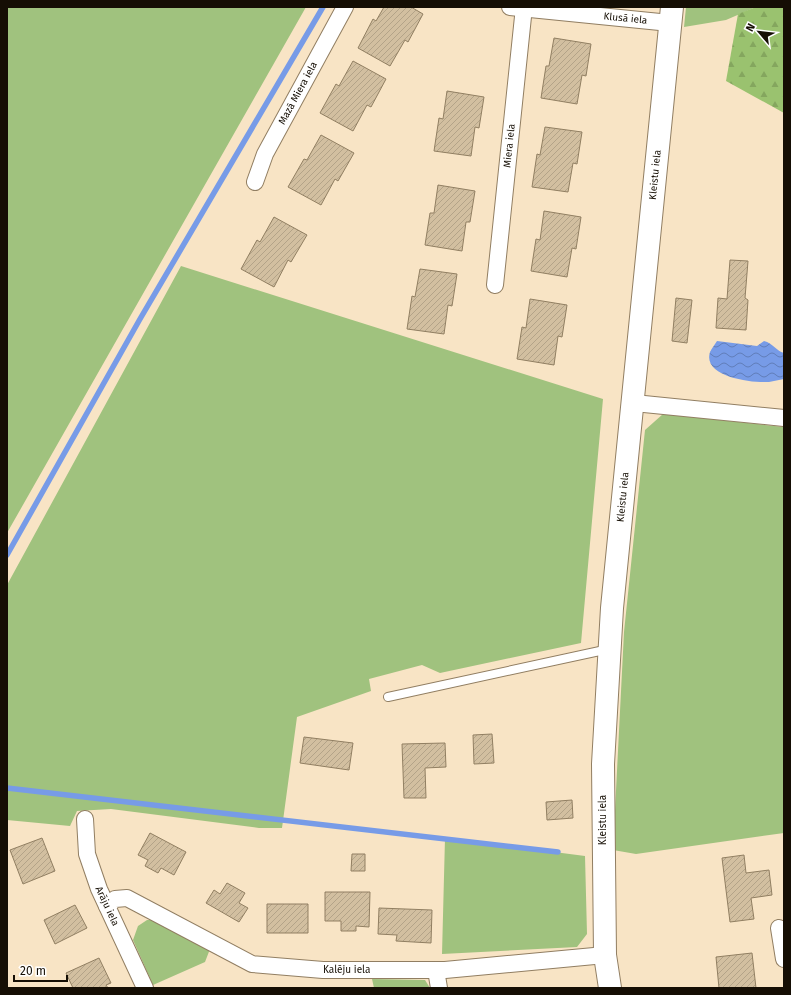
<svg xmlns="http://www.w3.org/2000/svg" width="791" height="995" viewBox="0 0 791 995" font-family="'Fira Sans',sans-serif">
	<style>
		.green { fill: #a0c27e }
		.forest { fill: url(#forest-firs) }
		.water { fill: url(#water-waves) }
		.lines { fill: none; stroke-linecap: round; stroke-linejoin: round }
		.stream { stroke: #779be7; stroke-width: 5.5 }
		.building { fill: url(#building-hatch); stroke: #917f62 }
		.lane-casing { stroke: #917e62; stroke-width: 10 }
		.street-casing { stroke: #917e62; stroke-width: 18 }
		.secondary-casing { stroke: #917e62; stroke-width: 24 }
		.lane { stroke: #fff; stroke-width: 8 }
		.street { stroke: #fff; stroke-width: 16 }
		.secondary { stroke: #fff; stroke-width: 22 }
		.labels { text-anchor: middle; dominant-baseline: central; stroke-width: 3.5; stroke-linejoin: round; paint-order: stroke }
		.street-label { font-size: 10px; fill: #150e04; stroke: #fff }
	</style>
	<defs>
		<pattern id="forest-firs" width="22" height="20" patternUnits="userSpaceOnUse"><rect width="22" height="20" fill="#9ac26f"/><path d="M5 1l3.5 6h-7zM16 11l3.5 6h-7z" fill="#84a65e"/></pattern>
		<pattern id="water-waves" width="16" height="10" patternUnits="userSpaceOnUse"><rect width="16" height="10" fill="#779be7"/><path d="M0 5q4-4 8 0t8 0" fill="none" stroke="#607db9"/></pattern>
		<pattern id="building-hatch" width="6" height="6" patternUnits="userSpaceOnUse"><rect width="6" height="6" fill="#d2bfa0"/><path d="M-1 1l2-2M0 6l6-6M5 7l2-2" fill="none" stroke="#b3a388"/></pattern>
	</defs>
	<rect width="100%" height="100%" fill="#f8e4c5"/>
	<path class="green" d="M7,7h299l-299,526z
		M686,7h70l-30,13 -42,7z
		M181,266l422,133 -22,244 -141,30 -18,-8 -53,14 2,12 -74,26 -15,111h-23l-148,-19 -34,2 -7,15 -63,-6v-235z
		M663,414l121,13v406l-148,21 -23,-4 11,-218 21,-202z
		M445,838l140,18 2,78 -10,13 -135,7z
		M147,920h7l56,29 -5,13 -52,23 -20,-45 5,-14z
		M372,979l53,1 5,8h-56z"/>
	<path class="forest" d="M756,7h28v106l-58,-32 12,-67z"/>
	<path class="water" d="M717,341l40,5 7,-5c9,2 12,10 20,12v26c-5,1 -10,2 -15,3 -17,1 -67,-5 -59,-30 2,-4 5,-8 7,-11z"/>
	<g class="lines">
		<path class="stream" d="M7,555l133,-236 183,-312
			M7,788l551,64"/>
	</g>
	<path class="building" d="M384,7h27l12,7 -15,28 -3,-2 -15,26 -32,-18 15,-29 3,2z
		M554,38l37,6 -5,32 -4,-1 -5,29 -36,-6 5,-32h3z
		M353,61l33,18 -15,28 -4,-2 -14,26 -33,-18 16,-29 3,2z
		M447,91l37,6 -5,31 -4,-1 -4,29 -37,-5 5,-33 4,1z
		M545,127l37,5 -5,32 -4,-1 -5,29 -36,-5 5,-33 3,1z
		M321,135l33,18 -16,28 -3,-2 -14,26 -33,-18 16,-28 3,1z
		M438,185l37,6 -5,31h-4l-4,29 -37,-6 5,-32h4z
		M544,211l37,6 -5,32 -4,-1 -5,29 -36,-6 5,-32 4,1z
		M274,217l33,18 -16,27 -3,-2 -14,27 -33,-18 16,-29 3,2z
		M730,260l18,1 -3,37 3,2 -2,30 -30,-2 2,-30 9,1z
		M420,269l37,5 -5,32 -4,-1 -4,29 -37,-5 5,-33 3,1z
		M676,298l16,2 -5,43 -15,-2z
		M530,299l37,6 -5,32 -4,-1 -4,29 -37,-6 5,-32 4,1z
		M492,734l2,29 -20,1 -1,-29z
		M304,737l49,6 -4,27 -49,-7z
		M445,743l1,24 -21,1 1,30h-22l-2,-54z
		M572,800l1,18 -26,2 -1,-18z
		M150,833l36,19 -12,23 -13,-7 -3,5 -13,-7 3,-6 -10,-5z
		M42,838l13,33 -32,13 -13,-34z
		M352,854h13v17h-14z
		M744,855l2,18 23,-3 3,25 -21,3 3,21 -24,3 -8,-64z
		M227,883l18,10 -6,10 9,5 -9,14 -33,-19 8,-13 6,4z
		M325,892h45l-1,35 -13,-1v5h-15v-10h-16z
		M267,904h41v29h-41z
		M75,905l12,23 -32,16 -11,-24z
		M379,908l53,2 -1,33 -35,-2 1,-6 -19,-1z
		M752,953l4,35h-37l-3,-31z
		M99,958l12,25 -5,2 2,3h-35l-7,-15z"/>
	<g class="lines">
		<defs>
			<path id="lane" d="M388,697l221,-48"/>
			<g id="street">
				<path id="s1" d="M510,7l160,16"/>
				<path id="s2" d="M255,182l10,-28 80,-147"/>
				<path id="s3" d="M495,285l29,-278"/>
				<path d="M634,403l150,15"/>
				<path id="s4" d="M85,819l2,35 12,35 46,99"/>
				<path id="s5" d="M107,906l8,-7 12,-1 125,66 71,6h122l160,-15"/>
				<path d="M779,928l5,31"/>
				<path d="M436,970l3,18"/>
			</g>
			<g id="secondary">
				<path id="s6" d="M610,988l-5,-33 -2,-191 9,-156 60,-601"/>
			</g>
		</defs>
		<use href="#lane" class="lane-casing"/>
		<use href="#street" class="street-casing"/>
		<use href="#secondary" class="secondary-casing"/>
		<use href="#lane" class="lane"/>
		<use href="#street" class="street"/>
		<use href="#secondary" class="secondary"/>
	</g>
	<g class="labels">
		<g class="street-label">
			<text stroke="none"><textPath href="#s1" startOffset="116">Klusā iela</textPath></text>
			<text stroke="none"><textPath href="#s2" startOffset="99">Mazā Miera iela</textPath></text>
			<text stroke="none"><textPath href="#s3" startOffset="140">Miera iela</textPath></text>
			<text stroke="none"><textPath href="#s6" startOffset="816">Kleistu iela</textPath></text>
			<text stroke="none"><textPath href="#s6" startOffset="492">Kleistu iela</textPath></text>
			<text transform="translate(603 820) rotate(-90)">Kleistu iela</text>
			<text stroke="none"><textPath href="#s4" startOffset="91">Arāju iela</textPath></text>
			<text stroke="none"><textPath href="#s5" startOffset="259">Kalēju iela</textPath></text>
		</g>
	</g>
	<rect width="791" height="995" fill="none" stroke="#150e04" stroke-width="16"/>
	<g transform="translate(759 32) rotate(298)" stroke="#ffffff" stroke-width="3" paint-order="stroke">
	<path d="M0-3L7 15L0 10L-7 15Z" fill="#150e04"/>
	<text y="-6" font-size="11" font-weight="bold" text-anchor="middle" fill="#150e04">N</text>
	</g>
	<path d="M14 975v6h53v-6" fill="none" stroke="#150e04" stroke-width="2"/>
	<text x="20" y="975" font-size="12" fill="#150e04" stroke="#ffffff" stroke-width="3" paint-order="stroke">20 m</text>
</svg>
